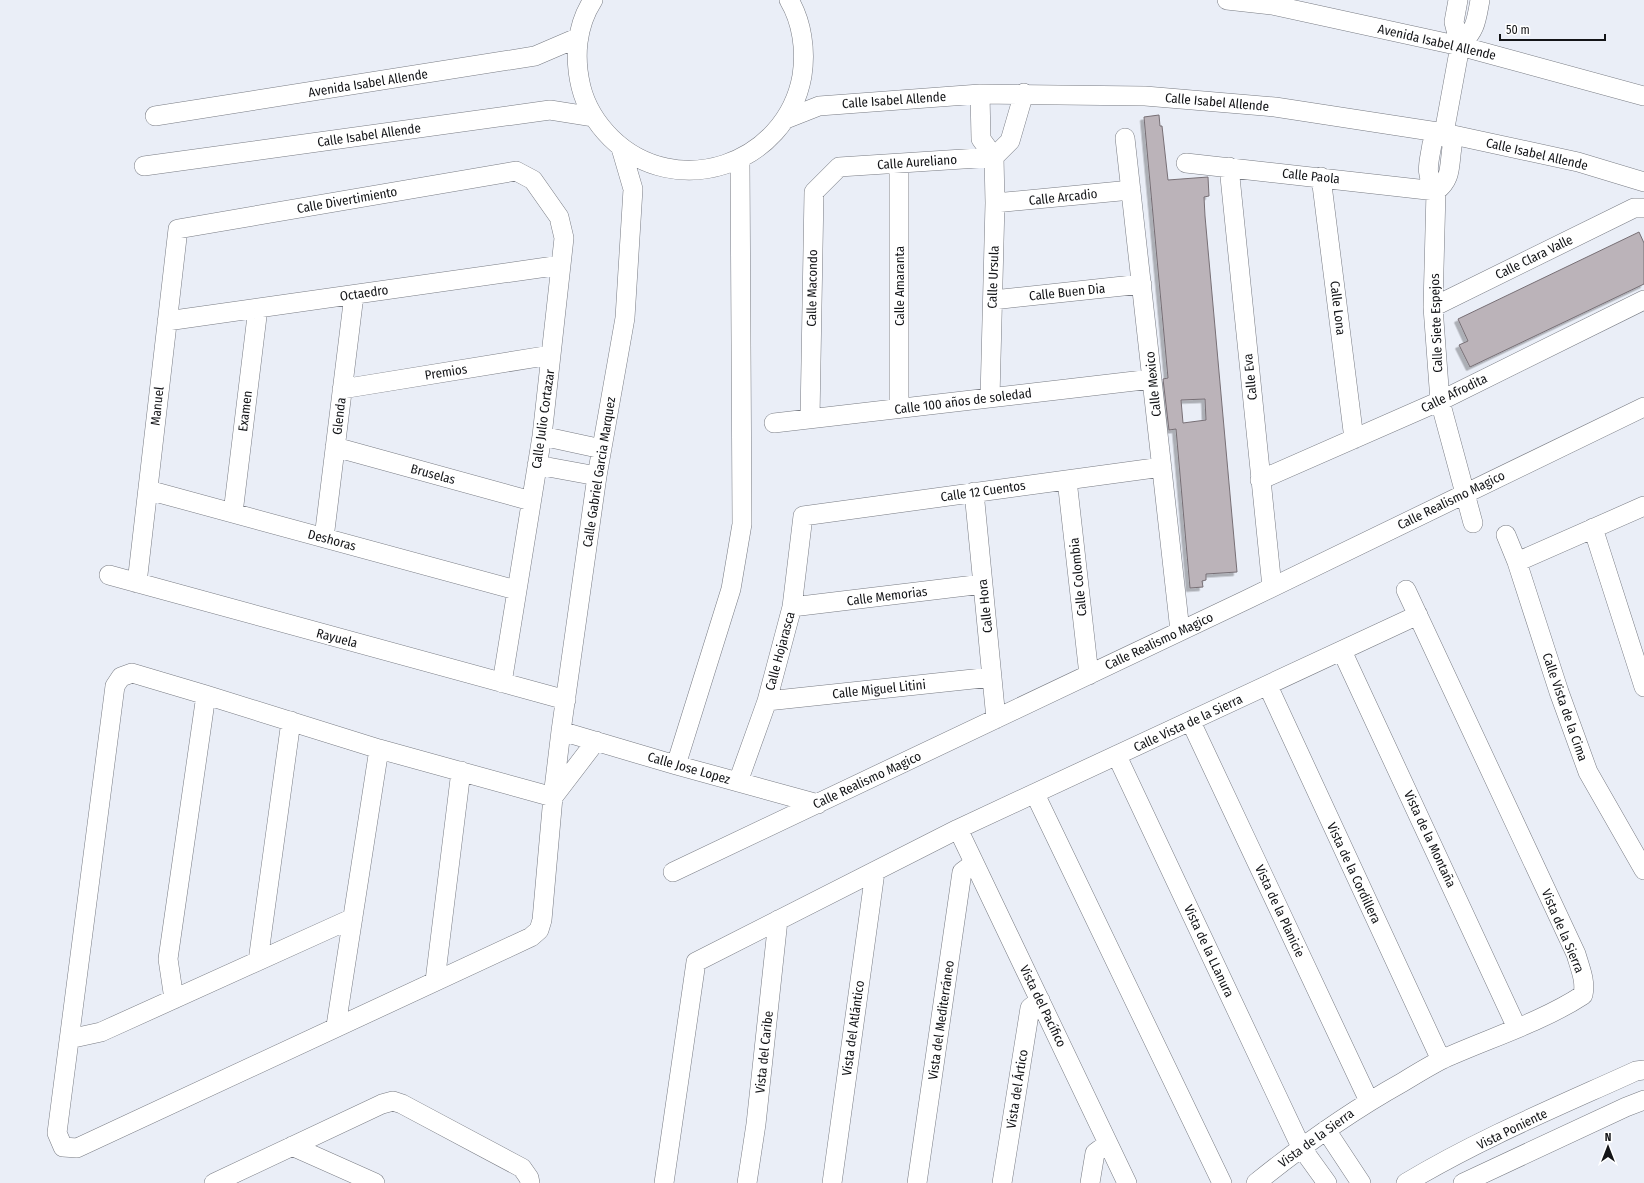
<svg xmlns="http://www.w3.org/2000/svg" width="1644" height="1183" viewBox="0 0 1644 1183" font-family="'Fira Sans Condensed',sans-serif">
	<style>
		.building { fill: #bbb3b9; stroke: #776f75; fill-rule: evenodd; filter: url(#shadow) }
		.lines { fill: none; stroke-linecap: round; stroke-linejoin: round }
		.minor-casing { stroke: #787b83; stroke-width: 20 }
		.minor { stroke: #fff; stroke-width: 19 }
		.labels { text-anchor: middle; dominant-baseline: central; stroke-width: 3; stroke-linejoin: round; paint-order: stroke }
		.street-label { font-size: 13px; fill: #131417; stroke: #fff }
	</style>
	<defs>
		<filter id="shadow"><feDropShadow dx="-3.5" dy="3.5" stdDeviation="0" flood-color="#0004"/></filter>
	</defs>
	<rect width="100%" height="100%" fill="#eaeef7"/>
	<path class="building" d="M1159,115l1,11h2l6,54 40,-3 1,19 -5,1 1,19 32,356 -31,2v6l-4,1 1,6 -13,1 -14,-159 -7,1 -6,-51 5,-1 -24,-261zM1205,399l1,21 -23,3 -2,-23z
		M1639,232l5,11v41l-174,83 -11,-22 9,-4 -10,-22z"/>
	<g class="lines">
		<defs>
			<path id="minor" d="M593,0c-17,26 -19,58 -12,87 5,20 16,37 30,51 65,64 175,27 191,-62 4,-26 0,-54 -13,-76
				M1227,0l45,5 188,41 184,50
				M1458,0l-4,22 6,24 -16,87 -10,7 -2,4c-3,20 -8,28 4,47l-3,116 7,94 33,122
				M1460,46c16,-17 16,-24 20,-46
				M980,94l1,45 13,18 1,46 -5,195
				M155,116l380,-60 42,-18
				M786,119l33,-13 161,-12 165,2 130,11 169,26 134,29 66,20
				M1125,138l55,493
				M994,157l16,-16 14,-48
				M1186,163l250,28
				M899,164v244
				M144,166l406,-56 44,7
				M1229,167l43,420
				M1321,177l33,262
				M1436,191c16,-12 13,-25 16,-44l-1,-5 -7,-9
				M995,203l136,-13
				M993,300l149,-16
				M1433,307l201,-99h10
				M167,321l394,-56
				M342,389l209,-34
				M810,419l4,-227 25,-25 155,-10
				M774,423l378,-44
				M542,436l60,13
				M335,447l196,54
				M537,465l60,11
				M1067,480l22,195
				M1260,480l180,-79 204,-101
				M148,490l368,100
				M974,492l22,227
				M233,513l25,-205
				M1593,528l51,159
				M1506,535l11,27 42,130 29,80 56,98
				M324,538l30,-243
				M1517,562l127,-56
				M109,575l457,125
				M137,583l41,-354 338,-58 17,9 26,37 5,21 -22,198 -40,247
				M792,607l191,-23
				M1342,651l175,377
				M1268,686l173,374
				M767,701l225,-24
				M1191,722l178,379
				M561,731l115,34 142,39
				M1117,756l184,391 26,36
				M676,765l55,-176 11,-65 -2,-364
				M738,782l29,-81 25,-94 11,-91 359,-49
				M1035,794l187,389
				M554,796l42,-55
				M553,797l-174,-48 -173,-54 -74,-22 -11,4 -6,9 -58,447 6,14 14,1 454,-211 8,-7 3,-10 11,-123 8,-66 36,-255 28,-158 8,-129 -12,-41
				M958,829l169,354
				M673,872l573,-272 398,-193
				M258,961l33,-240
				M435,981l26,-210
				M174,999l-6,-40 38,-264
				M336,1026l43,-277
				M69,1039l32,-7 252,-114
				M1326,1130l35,53
				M292,1146l83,37
				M214,1183l168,-79 11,-3 9,3 120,64 7,10 1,5
				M664,1183l32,-221 262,-133 460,-214
				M747,1183l9,-59 22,-204
				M832,1183l43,-311
				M917,1183l45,-311 12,-9
				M1002,1183l28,-175 10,-8
				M1090,1183l5,-30 12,-9
				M1256,1183c47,-38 95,-72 147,-101 13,-8 26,-16 40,-23 46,-21 97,-36 140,-64 3,-14 -3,-27 -7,-41l-170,-364
				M1406,1183c73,-44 153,-77 230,-112l8,-1
				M1463,1183l163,-76 18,-7"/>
		</defs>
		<use href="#minor" class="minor-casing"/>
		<use href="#minor" class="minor"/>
	</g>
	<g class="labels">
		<g class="street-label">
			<text transform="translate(1437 42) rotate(13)">Avenida Isabel Allende</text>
			<text transform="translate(368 83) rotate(-9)">Avenida Isabel Allende</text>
			<text transform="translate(894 100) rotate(-4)">Calle Isabel Allende</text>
			<text transform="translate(1217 102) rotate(5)">Calle Isabel Allende</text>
			<text transform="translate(369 135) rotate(-8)">Calle Isabel Allende</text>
			<text transform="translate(1537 154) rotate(13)">Calle Isabel Allende</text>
			<text transform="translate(917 162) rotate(-4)">Calle Aureliano</text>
			<text transform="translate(1311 176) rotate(6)">Calle Paola</text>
			<text transform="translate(1063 197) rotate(-6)">Calle Arcadio</text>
			<text transform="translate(347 200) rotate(-10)">Calle Divertimiento</text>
			<text transform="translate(1534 257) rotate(-26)">Calle Clara Valle</text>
			<text transform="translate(993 277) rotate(-88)">Calle Ursula</text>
			<text transform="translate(899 286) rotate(-90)">Calle Amaranta</text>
			<text transform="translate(812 288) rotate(-89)">Calle Macondo</text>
			<text transform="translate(1067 292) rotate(-6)">Calle Buen Dia</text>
			<text transform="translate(364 293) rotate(-8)">Octaedro</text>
			<text transform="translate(1338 308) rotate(83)">Calle Lona</text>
			<text transform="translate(1436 323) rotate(-92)">Calle Siete Espejos</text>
			<text transform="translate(446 372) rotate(-9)">Premios</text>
			<text transform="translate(1250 377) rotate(-96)">Calle Eva</text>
			<text transform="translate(1153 384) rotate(-96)">Calle Mexico</text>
			<text transform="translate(1454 393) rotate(-26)">Calle Afrodita</text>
			<text transform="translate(963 401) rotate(-7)">Calle 100 años de soledad</text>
			<text transform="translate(157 406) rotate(-84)">Manuel</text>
			<text transform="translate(245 411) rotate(-83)">Examen</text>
			<text transform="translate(339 416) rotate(-83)">Glenda</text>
			<text transform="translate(543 419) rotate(-82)">Calle Julio Cortazar</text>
			<text transform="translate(599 472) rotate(-81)">Calle Gabriel Garcia Marquez</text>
			<text transform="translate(433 474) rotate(15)">Bruselas</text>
			<text transform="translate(983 491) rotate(-8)">Calle 12 Cuentos</text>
			<text transform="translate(1451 500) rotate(-26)">Calle Realismo Magico</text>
			<text transform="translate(332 540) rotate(15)">Deshoras</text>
			<text transform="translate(1078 577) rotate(-96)">Calle Colombia</text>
			<text transform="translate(887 596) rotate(-7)">Calle Memorias</text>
			<text transform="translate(985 606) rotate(-96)">Calle Hora</text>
			<text transform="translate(337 638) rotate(15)">Rayuela</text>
			<text transform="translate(1159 641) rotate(-25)">Calle Realismo Magico</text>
			<text transform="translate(780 651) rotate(-75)">Calle Hojarasca</text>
			<text transform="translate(879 689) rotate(-6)">Calle Miguel Litini</text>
			<text transform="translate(1565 707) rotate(71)">Calle Vista de la Cima</text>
			<text transform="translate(1188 723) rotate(-25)">Calle Vista de la Sierra</text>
			<text transform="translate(689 768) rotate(16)">Calle Jose Lopez</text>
			<text transform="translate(867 780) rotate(-25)">Calle Realismo Magico</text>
			<text transform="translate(1430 839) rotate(65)">Vista de la Montaña</text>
			<text transform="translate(1354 873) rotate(65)">Vista de la Cordillera</text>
			<text transform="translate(1280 911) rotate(65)">Vista de la Planicie</text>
			<text transform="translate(1563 931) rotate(67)">Vista de la Sierra</text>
			<text transform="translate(1209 951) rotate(65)">Vista de la LLanura</text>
			<text transform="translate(1043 1006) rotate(64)">Vista del Pacífico</text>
			<text transform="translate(941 1020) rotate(-82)">Vista del Mediterráneo</text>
			<text transform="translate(853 1028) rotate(-82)">Vista del Atlántico</text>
			<text transform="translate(764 1052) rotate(-84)">Vista del Caribe</text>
			<text transform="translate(1017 1089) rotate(-81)">Vista del Ártico</text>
			<text transform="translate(1512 1129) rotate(-26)">Vista Poniente</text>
			<text transform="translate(1316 1138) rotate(-36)">Vista de la Sierra</text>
		</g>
	</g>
	<g transform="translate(1608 1147)" stroke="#ffffff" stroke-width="3" paint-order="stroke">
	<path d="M0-3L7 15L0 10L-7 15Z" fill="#131417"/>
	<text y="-6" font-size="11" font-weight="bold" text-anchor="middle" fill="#131417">N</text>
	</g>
	<path d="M1500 34v6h105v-6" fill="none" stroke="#131417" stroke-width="2"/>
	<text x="1506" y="34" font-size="12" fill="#131417" stroke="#ffffff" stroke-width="3" paint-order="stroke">50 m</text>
</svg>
